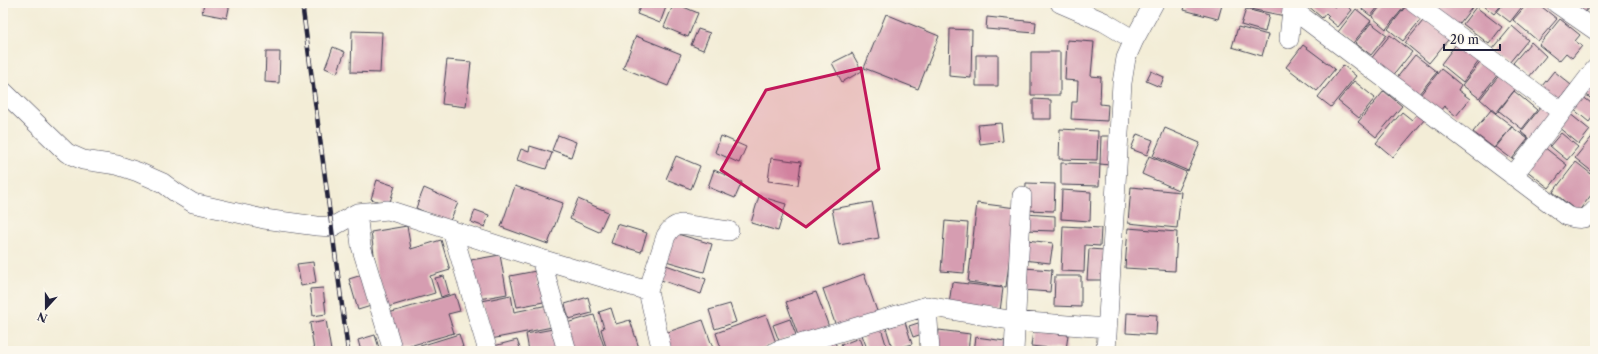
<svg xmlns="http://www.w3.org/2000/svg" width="1598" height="354" viewBox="0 0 1598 354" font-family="'Libre Caslon Text',serif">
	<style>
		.building { fill: #d69db1 }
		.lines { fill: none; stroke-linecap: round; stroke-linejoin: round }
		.minor-casing { stroke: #414052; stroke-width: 20 }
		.minor { stroke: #fff; stroke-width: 19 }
		.rail-casing { stroke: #22223b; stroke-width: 4.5 }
		.rail { stroke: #fbf7ec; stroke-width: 3; stroke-dasharray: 9; stroke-linecap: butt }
		.marked { fill: #c2185b; fill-opacity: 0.2; stroke: #c2185b; stroke-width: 3; stroke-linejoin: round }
	</style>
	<rect width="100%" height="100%" fill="#fbf7ec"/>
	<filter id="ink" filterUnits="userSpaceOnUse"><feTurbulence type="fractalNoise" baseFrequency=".025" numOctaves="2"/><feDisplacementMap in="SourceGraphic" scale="8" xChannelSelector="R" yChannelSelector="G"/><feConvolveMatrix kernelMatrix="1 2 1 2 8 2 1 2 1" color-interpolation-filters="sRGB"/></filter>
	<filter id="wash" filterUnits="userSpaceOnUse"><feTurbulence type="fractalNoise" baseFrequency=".012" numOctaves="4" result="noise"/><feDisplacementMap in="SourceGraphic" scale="16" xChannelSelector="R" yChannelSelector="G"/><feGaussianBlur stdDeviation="0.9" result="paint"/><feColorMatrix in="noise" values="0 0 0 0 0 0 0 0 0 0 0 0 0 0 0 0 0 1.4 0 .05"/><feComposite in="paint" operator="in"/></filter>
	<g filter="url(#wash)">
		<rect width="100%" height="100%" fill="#f3edd7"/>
		<g id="blocks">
			<path class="building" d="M204,3h26l-3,15 -25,-5z
				M642,3h14l10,4 -6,16 -23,-9z
				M674,3l24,10 -10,24 -24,-10z
				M1186,3h30l6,2 -4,14 -34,-9z
				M1251,3h37l-3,13 -35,-7z
				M1307,3h27l-2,2 3,2 4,-4h5l8,7 -14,17 -11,-9 2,-2 -3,-3 -4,5 -16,-14z
				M1360,3h21l-10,13 -13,-10z
				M1383,3h18l4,3 -19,23 -14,-12z
				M1433,3h38l3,2 -18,23 -26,-21z
				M1480,3h23l-9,11z
				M1504,3h21l-15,19 -13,-10z
				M1528,3h9l20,16 -19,22 -25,-21z
				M1566,3h26l-10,13z
				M1406,6l16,12 -19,23 -15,-12z
				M1476,7l26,20 -13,17 -26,-20z
				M1246,9l23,6 -4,17 -24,-7z
				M1356,9l15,12 -18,22 -15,-11z
				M886,14l53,22 -21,53 -54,-21z
				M1427,16l25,19 -23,28 -24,-20z
				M987,17l49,5 -1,11 -49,-4z
				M1560,19l20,16 -5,6 7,5 -10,12 -6,-5 -7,8 -20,-16z
				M1371,23l16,12 -16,20 -16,-12z
				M1512,26l16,14 -19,23 -17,-13z
				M1238,27l30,8 -6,21 -30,-9z
				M698,29l12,4 -7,17 -12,-5z
				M950,29l22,1 -1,48 -22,-2z
				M352,31l30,1 -2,41 -29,-1z
				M1390,35l22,17 -20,25 -22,-17z
				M636,36l45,18 -13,32 -45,-18z
				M1067,40l27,2 -3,34 10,1 -1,27 8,1 -1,16 -36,-2 1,-17h5l1,-21 -13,-1z
				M1531,42l15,14 -17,21 -16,-14z
				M1457,43l22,18 -16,21 -22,-18z
				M1303,45l32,24 -18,22 -31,-24z
				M333,47l12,5 -8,21 -12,-5z
				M266,52h14l-1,31 -14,-1z
				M1031,52h29v43h-29z
				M852,53l10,18 -20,11 -10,-19z
				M976,55h22v31h-22z
				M1415,55l22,17 -19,23 -22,-16z
				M1483,59l16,14 -20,25 -17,-13z
				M447,60l24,2 -5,45 -24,-3z
				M1343,65l13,11 -25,31 -13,-10z
				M1441,69l20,16 -3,5 12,9 -14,17 -12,-10 -4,5 -20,-16z
				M1151,71l13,6 -4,10 -14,-6z
				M1554,71l17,14 -12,15 -17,-14z
				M1501,73l17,13 -22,27 -16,-14z
				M1354,81l21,17 -16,20 -21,-17z
				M1595,83v19l-11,-9z
				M1384,91l18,15 -26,31 -18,-15z
				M1514,91l23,19 -15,19 -23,-18z
				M1582,96l13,10v8l-6,8 -17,-14z
				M1033,99l18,1v19h-18z
				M1544,103l13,10 -24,29 -12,-10z
				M1491,110l21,16 -18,22 -21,-16z
				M1402,112l10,8 6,-7 7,6 -32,38 -17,-14z
				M1569,113l21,17 -11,14 -21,-17z
				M1001,123l2,18 -23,3 -2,-19z
				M1512,127l16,12 -16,20 -16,-12z
				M1165,128l35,15 -12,28 -35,-15z
				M1060,129l38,2 -1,29 -38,-1z
				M1561,133l17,14 -11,13 -17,-14z
				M1595,133v41l-20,-16z
				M1137,134l16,6 -6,15 -16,-6z
				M558,135l18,7 -5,15 -19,-7z
				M721,136l25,11 -7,16 -24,-11z
				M1101,136h10l-1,29 -10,-1z
				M530,146l22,7 -6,16 -29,-9 4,-11 8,3z
				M1544,147l23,18 -18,23 -23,-18z
				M676,156l24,10 -9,23 -25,-10z
				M1149,156l37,16 -8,18 -36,-16z
				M771,158l30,4 -3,23 -30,-4z
				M1576,162l19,15v13l-17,22 -25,-20z
				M1061,163l39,1 -1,22 -38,-1z
				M714,170l28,12 -7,16 -27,-11z
				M377,180l18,6 -6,19 -18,-6z
				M1026,183l29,1 -1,27 -29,-1z
				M515,186l48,17 -15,41 -47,-17z
				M1131,187l50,5 -4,36 -49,-5z
				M424,188l34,15 -9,20 -33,-15z
				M1062,190l29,2 -1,29 -29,-2z
				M759,196l27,8 -8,27 -27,-8z
				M578,199l30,13 -9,20 -29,-13z
				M872,202l7,36 -40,7 -7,-36z
				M977,203l39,5 -10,79 -38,-5z
				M475,210l14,5 -4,12 -14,-5z
				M1025,214l30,2v15l-31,-1z
				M945,221l23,2 -4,50 -23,-2z
				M617,224l30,9 -6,19 -30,-9z
				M407,226l4,23 30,-9 9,30 -20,6 5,17 -47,14 -12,-38 -5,-37z
				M1063,226l38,2 -1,18 -15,-1 -1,27 -23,-1z
				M1128,228l49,4 -2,39 -50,-3z
				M674,233l38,11 -8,28 -38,-11z
				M1026,240l27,3 -3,20 -27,-3z
				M1089,249l15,1 -2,30h-15z
				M500,255l7,39 -28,5 -8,-39z
				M313,262l3,21 -15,3 -4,-22z
				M666,265l40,14 -5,15 -40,-14z
				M1024,268l28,2 -2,22 -28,-2z
				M536,271l2,14 8,-2 3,18 -32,6 -7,-31z
				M864,274l14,40 -41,15 -14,-40z
				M362,275l9,31 -13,4 -9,-31z
				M444,276l5,18 -8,3 -6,-19z
				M1055,276h26v31l-27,-1z
				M952,282l51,6 -3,23 -51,-6z
				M323,288l3,26 -13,2 -3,-27z
				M816,292l13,35 -30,11 -13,-36z
				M455,294l5,17 -12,3 6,19 -58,17 -11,-36z
				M511,295l3,17 34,-7 4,22 -61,12 -9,-38z
				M588,297l4,16 -23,6 -4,-15z
				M730,304l6,18 -21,7 -6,-19z
				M611,308l5,16 14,-4 10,31h-33l-6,-22 3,-1 -5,-16z
				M1127,313l30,2 -1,20 -30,-2z
				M594,315l11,35 -5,1h-28l-9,-27z
				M766,315l10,28 -23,8h-31l-6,-18z
				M790,319l6,16 -17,6 -6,-16z
				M326,320l5,31h-17l-4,-28z
				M703,320l11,31h-46l-6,-17z
				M905,322l7,22 -19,6 -7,-22z
				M918,323l4,11 -9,3 -4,-11z
				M881,328l7,23h-20l-6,-16z
				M553,329l4,22h-28l-3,-17z
				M939,330l31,4 -2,17h-31z
				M1033,331l35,4 -2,15 -35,-4z
				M459,334l4,13 -14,4h-45z
				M375,335l5,16h-19l-3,-11z
				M976,337l29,4 -1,10h-30z
				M859,338l5,13h-20l-3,-6z
				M517,340l4,11h-25l-2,-5z
				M835,342l3,9h-28z"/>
		</g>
	</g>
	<g filter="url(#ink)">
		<use href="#blocks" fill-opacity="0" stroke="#414052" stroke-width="1"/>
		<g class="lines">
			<defs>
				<path id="minor" d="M1060,3l44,19 30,18
					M1293,3l-1,6 275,207c12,4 20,4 28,-6
					M1414,3l148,109
					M1556,3l39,27
					M1289,39l3,-30
					M3,91l64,62 16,7 34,5 21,7 25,11 12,9 18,11 71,16 53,7 15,1 25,-14
					M1513,176l82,-107
					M452,230l36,121
					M541,259l26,92
					M927,306l3,45
					M393,351l-32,-105 -4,-33 31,-3 153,49 107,32
					M662,351l-14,-60 18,-55c4,-7 7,-10 15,-12l48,7
					M776,351l151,-45 88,15 92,7
					M1014,351l8,-155
					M1106,351l16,-268 4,-25 8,-18 20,-37"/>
			</defs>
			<use href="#minor" class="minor-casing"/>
			<use href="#minor" class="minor"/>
			<defs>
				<path id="rail" d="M302,3l46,348"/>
			</defs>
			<use href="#rail" class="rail-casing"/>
			<use href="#rail" class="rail"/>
		</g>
	</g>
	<path class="marked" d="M861,68l18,101 -73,58 -85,-57 45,-80z"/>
	<rect width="1598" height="354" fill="none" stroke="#fbf7ec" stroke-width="16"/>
	<g transform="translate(46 308) rotate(201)" stroke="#fbf7ec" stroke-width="3" paint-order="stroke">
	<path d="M0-3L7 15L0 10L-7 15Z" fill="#22223b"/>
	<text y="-6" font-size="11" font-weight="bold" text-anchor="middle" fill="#22223b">N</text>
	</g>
	<path d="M1444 44v6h56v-6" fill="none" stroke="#22223b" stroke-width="2"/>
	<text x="1450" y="44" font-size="12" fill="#22223b" stroke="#fbf7ec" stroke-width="3" paint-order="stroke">20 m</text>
</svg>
